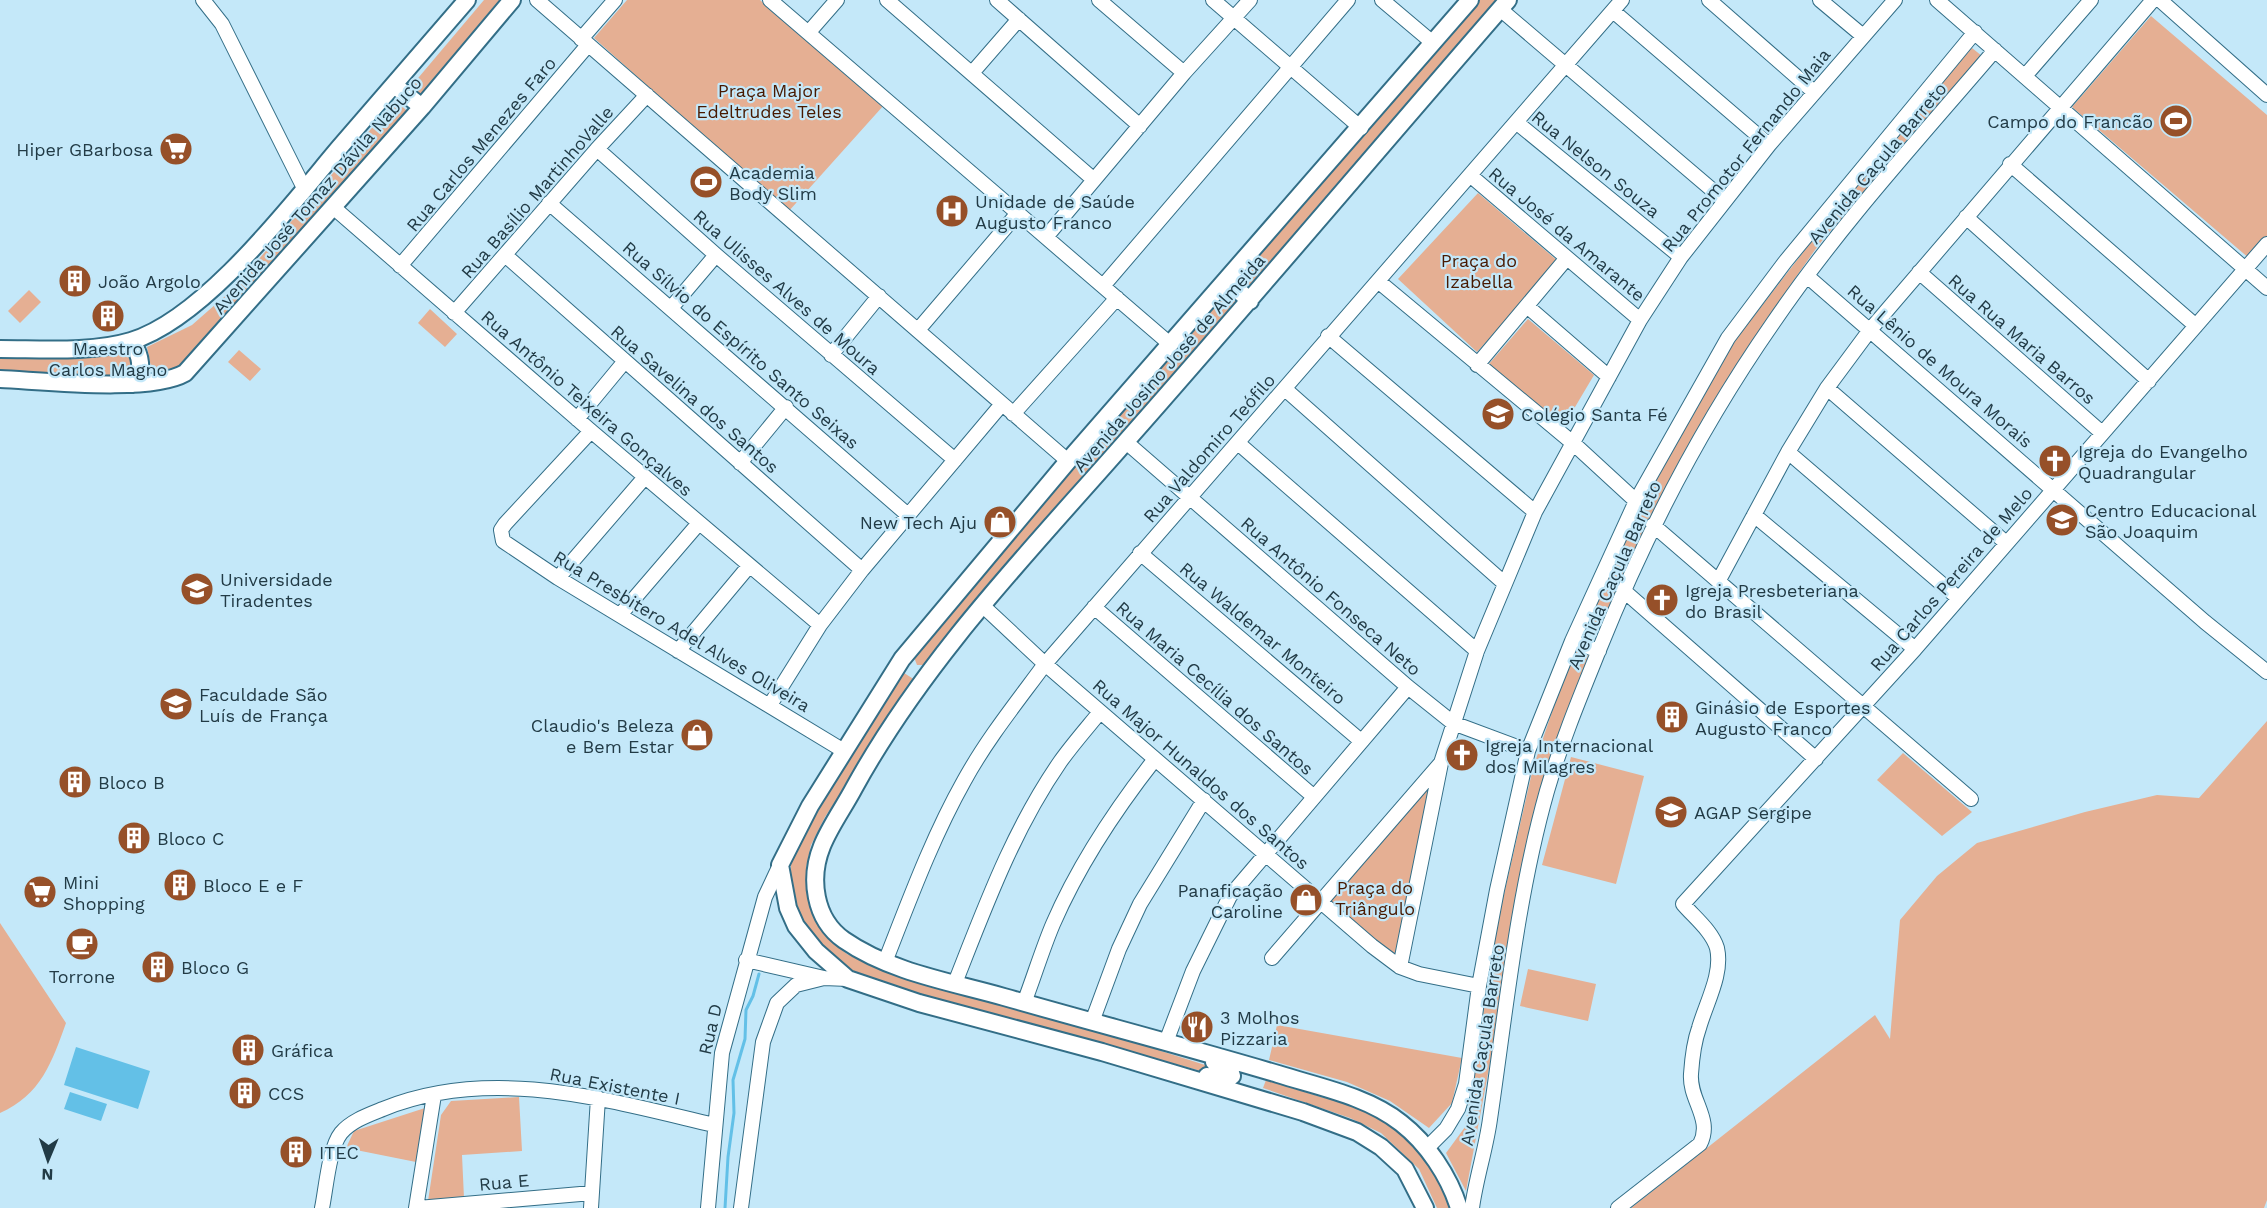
<svg xmlns="http://www.w3.org/2000/svg" width="2267" height="1208" viewBox="0 0 2267 1208" font-family="'Work Sans',sans-serif">
	<style>
		.green { fill: #e5af93 }
		.water { fill: #63c0e7 }
		.lines { fill: none; stroke-linecap: round; stroke-linejoin: round }
		.stream { stroke: #63c0e7; stroke-width: 3 }
		.minor-casing { stroke: #336e87; stroke-width: 16 }
		.major-casing { stroke: #336e87; stroke-width: 20 }
		.minor { stroke: #fff; stroke-width: 14 }
		.major { stroke: #fff; stroke-width: 16 }
		.labels { text-anchor: middle; dominant-baseline: central; stroke-width: 4.5; stroke-linejoin: round; paint-order: stroke }
		.park-label { font-size: 18px; fill: #481900; stroke: #c4e8f9 }
		.poi-label { font-size: 18px; fill: #223b46; stroke: #c4e8f9; text-anchor: start }
		.street-label { font-size: 18px; fill: #223b46; stroke: #c4e8f9 }
	</style>
	<rect width="100%" height="100%" fill="#c4e8f9"/>
	<path class="green" d="M484,0h23l-85,101 -14,-11z
		M627,0h133l124,105 -96,107 -194,-174z
		M1476,0h22l-247,286 -12,-5 -2,-8z
		M2151,16l116,99v124l-17,20 -178,-152z
		M1972,48l10,8 -86,96 -9,-7z
		M396,100l14,14 -222,252 -35,11 -6,-30 45,-22 41,-36z
		M1873,162l12,9c-22,28 -50,51 -70,79 -85,118 -152,251 -218,380l-13,-2 49,-114 100,-171z
		M1478,193l81,69 -82,90 -79,-73z
		M1227,289l10,10 -3,7 -310,359h-7l-5,-13z
		M29,290l12,12 -21,21 -12,-12z
		M430,309l27,25 -12,13 -27,-24z
		M1528,319l66,56 -32,54 -74,-64z
		M239,350l22,19 -11,12 -22,-19z
		M126,352l9,3 -5,22 -130,-2v-17l76,1z
		M1574,647l19,6 -77,271 -50,267 -20,-38 19,-26 34,-211 34,-148z
		M901,671l14,9 -90,137 -14,28 -5,23 2,21 19,49 20,16 30,14 275,78 9,5 63,20 -1,6 -353,-96 -30,-14 -36,-39 -13,-37v-26l6,-26z
		M2267,721v479l-3,8h-633l244,-193 15,24 10,-119 37,-44 40,-33 108,-31 72,-17 42,3z
		M1903,753l69,59 -30,24 -65,-56z
		M1571,757l73,19 -28,108 -74,-19z
		M1434,780l-38,180 -69,-59z
		M0,923l66,100c-14,39 -25,72 -66,90z
		M1528,969l68,15 -8,37 -68,-15z
		M1277,1025l185,33 -10,45 -23,25 -39,-27 -43,-19 -78,-22z
		M1266,1080l58,18 23,1 37,17 43,42 26,50h-16l-18,-39 -38,-36 -31,-15 -87,-30z
		M519,1097l3,54 -60,4 2,43 -36,3 13,-86 10,-14z
		M425,1108l-9,54 -70,-14 8,-17z"/>
	<path class="water" d="M76,1047l74,24 -12,38 -74,-24z
		M70,1092l37,12 -6,17 -37,-12z"/>
	<g class="lines">
		<path class="stream" d="M725,1208l3,-51 6,-44 -1,-33 12,-41 1,-29 7,-14 6,-22"/>
		<defs>
			<path id="minor" d="M203,0l19,24 83,166
				M537,0l531,461
				M770,0l400,344
				M887,0l206,179
				M997,0l143,126
				M1099,0l85,73
				M1213,0l148,128
				M1382,0l51,43
				M1709,0l105,92
				M1820,0l43,36
				M1937,0l330,288
				M2160,0l107,95
				M1500,9l224,191
				M1613,11l156,134
				M809,32l28,-32
				M581,39l34,-39
				M972,73l47,-54
				M2025,76l66,-76
				M1516,122l165,135
				M597,149l119,106 239,205
				M2010,164l186,162
				M1471,176l169,144
				M549,203l360,313
				M333,207l258,224 229,194
				M1966,217l183,164
				M1046,237l138,-164 66,-73
				M505,255l357,315
				M400,266l188,-221
				M1919,272l183,161
				M1807,276l398,346 62,50
				M1378,281l196,163 62,57
				M1103,286l245,-286
				M1528,307l81,70
				M671,308l45,-53
				M454,313l143,-164 50,-54
				M918,330l100,-117
				M1328,336l207,176
				M831,355l48,-59
				M1477,365l89,-106
				M1827,388l178,154
				M1285,389l219,194
				M1013,414l104,-116
				M577,419l48,-58
				M591,431l-86,93 -4,6 2,11 55,37 286,173
				M1126,442l282,245 45,36 75,28
				M1238,443l239,208
				M1788,452l169,145
				M740,463l46,-56
				M1754,515l161,134
				M1653,525l318,274
				M1140,553l221,188
				M558,578l87,-101
				M1719,580l69,-128 39,-64 43,-58 283,-330
				M1623,590l193,169
				M982,605l63,59 327,282 28,21 19,7 60,12
				M1094,607l219,189
				M620,615l79,-92
				M1572,641l27,10
				M678,651l71,-85
				M770,705l50,-80 42,-55 140,-166
				M1272,958l168,-194
				M746,960l78,18 24,1
				M885,962c24,-61 47,-124 79,-181 23,-42 53,-79 81,-117l577,-664
				M1400,967l41,-204 36,-112 58,-139 105,-192 41,-63 88,-112 126,-145
				M955,983c30,-76 58,-153 105,-221 12,-17 27,-34 40,-50
				M1024,1003c10,-26 18,-53 29,-79 26,-60 62,-114 102,-165
				M1092,1022l27,-73 21,-45 64,-104
				M1166,1042l27,-71 37,-75 178,-209
				M1427,1148l19,-19 12,-20 8,-25 13,-98 18,-96 31,-139 44,-110 64,-140 92,-163 57,-76 190,-230
				M322,1208c4,-19 7,-60 19,-75 10,-12 27,-18 42,-24 108,-44 224,-9 331,16
				M416,1208l18,-113
				M418,1208l174,-15
				M591,1208l7,-110
				M708,1208l14,-155 43,-156 15,-32
				M741,1208l22,-166 14,-39 19,-18 28,-7
				M1472,1208c4,-30 14,-59 18,-89 16,-109 27,-222 57,-328 14,-48 33,-94 52,-141 46,-115 103,-225 174,-327 66,-97 146,-184 222,-273
				M1618,1208l82,-64c13,-25 -11,-44 -9,-70 1,-15 3,-32 8,-46 7,-25 24,-54 18,-80 -5,-17 -23,-31 -34,-44l232,-255 352,-405"/>
			<path id="major" d="M394,85l28,22
				M1227,280l23,21
				M132,341c9,16 12,27 1,43
				M0,349c42,0 91,4 131,-8 73,-22 159,-135 208,-193 42,-49 85,-98 128,-148
				M0,379c44,2 150,14 185,-6l237,-266 90,-107
				M1207,1076l16,5 9,-5 -3,-9 -15,-5
				M1425,1208l-20,-39 -24,-22 -24,-15 -54,-20 -201,-60 -183,-49 -71,-24 -32,-28 -20,-25 -8,-18 -8,-43 30,-59 92,-147 166,-198 402,-461
				M1459,1208c-10,-32 -32,-65 -58,-85 -34,-27 -82,-36 -123,-49 -91,-27 -183,-51 -274,-77 -53,-15 -114,-25 -160,-57 -30,-21 -35,-62 -22,-94 8,-20 22,-39 32,-58 72,-131 177,-238 275,-350 128,-145 252,-292 379,-438"/>
		</defs>
		<use href="#minor" class="minor-casing"/>
		<use href="#major" class="major-casing"/>
		<use href="#minor" class="minor"/>
		<use href="#major" class="major"/>
	</g>
	<defs>
		<symbol id="stadium-disc" viewBox="-11 -11 22 22"><circle r="9.5" fill="#965029" stroke="#c4e8f9"/><path d="M0-5a6.5 5 0 1 0 0 10a6.5 5 0 1 0 0-10ZM-3.5-1.8h7v3.6h-7Z" fill="#fff"/></symbol>
		<symbol id="supermarket-disc" viewBox="-11 -11 22 22"><circle r="9.5" fill="#965029" stroke="#c4e8f9"/><path d="M-6-5.5h2.5l.6 2H6L4.5 2H-2.5L-4.4-4H-6ZM-1.5 3.2a1.3 1.3 0 1 0 .1 0ZM3 3.2a1.3 1.3 0 1 0 .1 0Z" fill="#fff"/></symbol>
		<symbol id="hospital-disc" viewBox="-11 -11 22 22"><circle r="9.5" fill="#965029" stroke="#c4e8f9"/><path d="M-5-5h3v3.5h4V-5h3V5h-3V1.5h-4V5h-3Z" fill="#fff"/></symbol>
		<symbol id="building-disc" viewBox="-11 -11 22 22"><circle r="9.5" fill="#965029" stroke="#c4e8f9"/><path d="M-4-6H4V6H1V3H-1V6H-4ZM-2.5-4.3h1.7v1.8h-1.7ZM.8-4.3h1.7v1.8H.8ZM-2.5-1h1.7V.8h-1.7ZM.8-1h1.7V.8H.8Z" fill="#fff"/></symbol>
		<symbol id="school-disc" viewBox="-11 -11 22 22"><circle r="9.5" fill="#965029" stroke="#c4e8f9"/><path d="M0-5L7-2L0 1L-7-2ZM-4 1L0 2.5L4 1V4Q0 6-4 4Z" fill="#fff"/></symbol>
		<symbol id="church-disc" viewBox="-11 -11 22 22"><circle r="9.5" fill="#965029" stroke="#c4e8f9"/><path d="M-1.2-6h2.4v3.5h3.3v2.4h-3.3V6h-2.4V-.1h-3.3v-2.4h3.3Z" fill="#fff"/></symbol>
		<symbol id="shop-disc" viewBox="-11 -11 22 22"><circle r="9.5" fill="#965029" stroke="#c4e8f9"/><path d="M-5-2.5h2.3a2.7 3.5 0 0 1 5.4 0H5L5.5 6h-11ZM-1.5-2.5h3a1.5 2.3 0 0 0-3 0Z" fill="#fff"/></symbol>
		<symbol id="university-disc" viewBox="-11 -11 22 22"><circle r="9.5" fill="#965029" stroke="#c4e8f9"/><path d="M0-5L7-2L0 1L-7-2ZM-4 1L0 2.5L4 1V4Q0 6-4 4Z" fill="#fff"/></symbol>
		<symbol id="cafe-disc" viewBox="-11 -11 22 22"><circle r="9.5" fill="#965029" stroke="#c4e8f9"/><path d="M-5.5-4.5H6V0H3Q3 3.5 0 3.5H-2.5Q-5.5 3.5-5.5 0ZM3-3.2v2h1.7v-2ZM-6 4.5H4V6H-6Z" fill="#fff"/></symbol>
		<symbol id="restaurant-disc" viewBox="-11 -11 22 22"><circle r="9.5" fill="#965029" stroke="#c4e8f9"/><path d="M-5-6h1v4h1v-4h1v4h1v-4h1v5L-1.5 .5V6h-2V.5L-5-1ZM5-6V6H3V1.5H1.5Q1.5-4 5-6Z" fill="#fff"/></symbol>
	</defs>
	<g fill-rule="evenodd">
		<use href="#stadium-disc" x="2157" y="102" width="38" height="38"/>
		<use href="#supermarket-disc" x="157" y="130" width="38" height="38"/>
		<use href="#stadium-disc" x="687" y="163" width="38" height="38"/>
		<use href="#hospital-disc" x="933" y="192" width="38" height="38"/>
		<use href="#building-disc" x="56" y="262" width="38" height="38"/>
		<use href="#building-disc" x="89" y="297" width="38" height="38"/>
		<use href="#school-disc" x="1479" y="395" width="38" height="38"/>
		<use href="#church-disc" x="2036" y="442" width="38" height="38"/>
		<use href="#school-disc" x="2043" y="501" width="38" height="38"/>
		<use href="#shop-disc" x="981" y="503" width="38" height="38"/>
		<use href="#university-disc" x="178" y="570" width="38" height="38"/>
		<use href="#church-disc" x="1643" y="581" width="38" height="38"/>
		<use href="#university-disc" x="157" y="685" width="38" height="38"/>
		<use href="#building-disc" x="1653" y="698" width="38" height="38"/>
		<use href="#shop-disc" x="678" y="716" width="38" height="38"/>
		<use href="#church-disc" x="1443" y="736" width="38" height="38"/>
		<use href="#building-disc" x="56" y="763" width="38" height="38"/>
		<use href="#school-disc" x="1652" y="793" width="38" height="38"/>
		<use href="#building-disc" x="115" y="819" width="38" height="38"/>
		<use href="#building-disc" x="161" y="866" width="38" height="38"/>
		<use href="#supermarket-disc" x="21" y="873" width="38" height="38"/>
		<use href="#shop-disc" x="1287" y="881" width="38" height="38"/>
		<use href="#cafe-disc" x="63" y="925" width="38" height="38"/>
		<use href="#building-disc" x="139" y="948" width="38" height="38"/>
		<use href="#restaurant-disc" x="1178" y="1008" width="38" height="38"/>
		<use href="#building-disc" x="229" y="1031" width="38" height="38"/>
		<use href="#building-disc" x="226" y="1074" width="38" height="38"/>
		<use href="#building-disc" x="277" y="1133" width="38" height="38"/>
	</g>
	<g class="labels">
		<g class="park-label">
			<text x="769" y="90">Praça Major<tspan x="769" dy="21">Edeltrudes Teles</tspan></text>
			<text x="1479" y="260">Praça do<tspan x="1479" dy="21">Izabella</tspan></text>
			<text x="1375" y="887">Praça do<tspan x="1375" dy="21">Triângulo</tspan></text>
		</g>
		<g class="poi-label">
			<text x="2153" y="121" text-anchor="end">Campo do Francão</text>
			<text x="153" y="149" text-anchor="end">Hiper GBarbosa</text>
			<text x="729" y="172">Academia<tspan x="729" dy="21">Body Slim</tspan></text>
			<text x="975" y="201">Unidade de Saúde<tspan x="975" dy="21">Augusto Franco</tspan></text>
			<text x="98" y="281">João Argolo</text>
			<text x="108" y="348" text-anchor="middle">Maestro<tspan x="108" dy="21">Carlos Magno</tspan></text>
			<text x="1521" y="414">Colégio Santa Fé</text>
			<text x="2078" y="451">Igreja do Evangelho<tspan x="2078" dy="21">Quadrangular</tspan></text>
			<text x="2085" y="510">Centro Educacional<tspan x="2085" dy="21">São Joaquim</tspan></text>
			<text x="977" y="522" text-anchor="end">New Tech Aju</text>
			<text x="220" y="579">Universidade<tspan x="220" dy="21">Tiradentes</tspan></text>
			<text x="1685" y="590">Igreja Presbeteriana<tspan x="1685" dy="21">do Brasil</tspan></text>
			<text x="199" y="694">Faculdade São<tspan x="199" dy="21">Luís de França</tspan></text>
			<text x="1695" y="707">Ginásio de Esportes<tspan x="1695" dy="21">Augusto Franco</tspan></text>
			<text x="674" y="725" text-anchor="end">Claudio's Beleza<tspan x="674" dy="21">e Bem Estar</tspan></text>
			<text x="1485" y="745">Igreja Internacional<tspan x="1485" dy="21">dos Milagres</tspan></text>
			<text x="98" y="782">Bloco B</text>
			<text x="1694" y="812">AGAP Sergipe</text>
			<text x="157" y="838">Bloco C</text>
			<text x="63" y="882">Mini<tspan x="63" dy="21">Shopping</tspan></text>
			<text x="203" y="885">Bloco E e F</text>
			<text x="1283" y="890" text-anchor="end">Panaficação<tspan x="1283" dy="21">Caroline</tspan></text>
			<text x="181" y="967">Bloco G</text>
			<text x="82" y="976" text-anchor="middle">Torrone</text>
			<text x="1220" y="1017">3 Molhos<tspan x="1220" dy="21">Pizzaria</tspan></text>
			<text x="271" y="1050">Gráfica</text>
			<text x="268" y="1093">CCS</text>
			<text x="319" y="1152">ITEC</text>
		</g>
		<g class="street-label">
			<text transform="translate(481 144) rotate(-50)">Rua Carlos Menezes Faro</text>
			<text transform="translate(1746 150) rotate(-51)">Rua Promotor Fernando Maia</text>
			<text transform="translate(1877 163) rotate(-50)">Avenida Caçula Barreto</text>
			<text transform="translate(1596 164) rotate(39)">Rua Nelson Souza</text>
			<text transform="translate(537 192) rotate(-49)">Rua Basílio MartinhoValle</text>
			<text transform="translate(317 195) rotate(-49)">Avenida José Tomaz Dávila Nabuco</text>
			<text transform="translate(1567 234) rotate(40)">Rua José da Amarante</text>
			<text transform="translate(787 292) rotate(41)">Rua Ulisses Alves de Moura</text>
			<text transform="translate(2022 339) rotate(41)">Rua Rua Maria Barros</text>
			<text transform="translate(741 345) rotate(41)">Rua Sílvio do Espírito Santo Seixas</text>
			<text transform="translate(1169 363) rotate(-49)">Avenida Josino José de Almeida</text>
			<text transform="translate(1940 366) rotate(41)">Rua Lênio de Moura Morais</text>
			<text transform="translate(695 399) rotate(41)">Rua Savelina dos Santos</text>
			<text transform="translate(587 403) rotate(41)">Rua Antônio Teixeira Gonçalves</text>
			<text transform="translate(1209 448) rotate(-49)">Rua Valdomiro Teófilo</text>
			<text transform="translate(1614 575) rotate(-66)">Avenida Caçula Barreto</text>
			<text transform="translate(1951 579) rotate(-49)">Rua Carlos Pereira de Melo</text>
			<text transform="translate(1331 596) rotate(41)">Rua Antônio Fonseca Neto</text>
			<text transform="translate(682 631) rotate(31)">Rua Presbitero Adel Alves Oliveira</text>
			<text transform="translate(1263 633) rotate(40)">Rua Waldemar Monteiro</text>
			<text transform="translate(1215 688) rotate(41)">Rua Maria Cecília dos Santos</text>
			<text transform="translate(1201 774) rotate(41)">Rua Major Hunaldos dos Santos</text>
			<text transform="translate(710 1029) rotate(-77)">Rua D</text>
			<text transform="translate(1482 1045) rotate(-81)">Avenida Caçula Barreto</text>
			<text transform="translate(615 1086) rotate(11)">Rua Existente I</text>
			<text transform="translate(504 1182) rotate(-5)">Rua E</text>
		</g>
	</g>
	<g transform="translate(48 1160) rotate(182)" stroke="#c4e8f9" stroke-width="4.5" paint-order="stroke">
	<path d="M0-4.5L10 22L0 15L-10 22Z" fill="#223b46"/>
	<text y="-9" font-size="16" font-weight="bold" text-anchor="middle" fill="#223b46">N</text>
	</g>
</svg>
